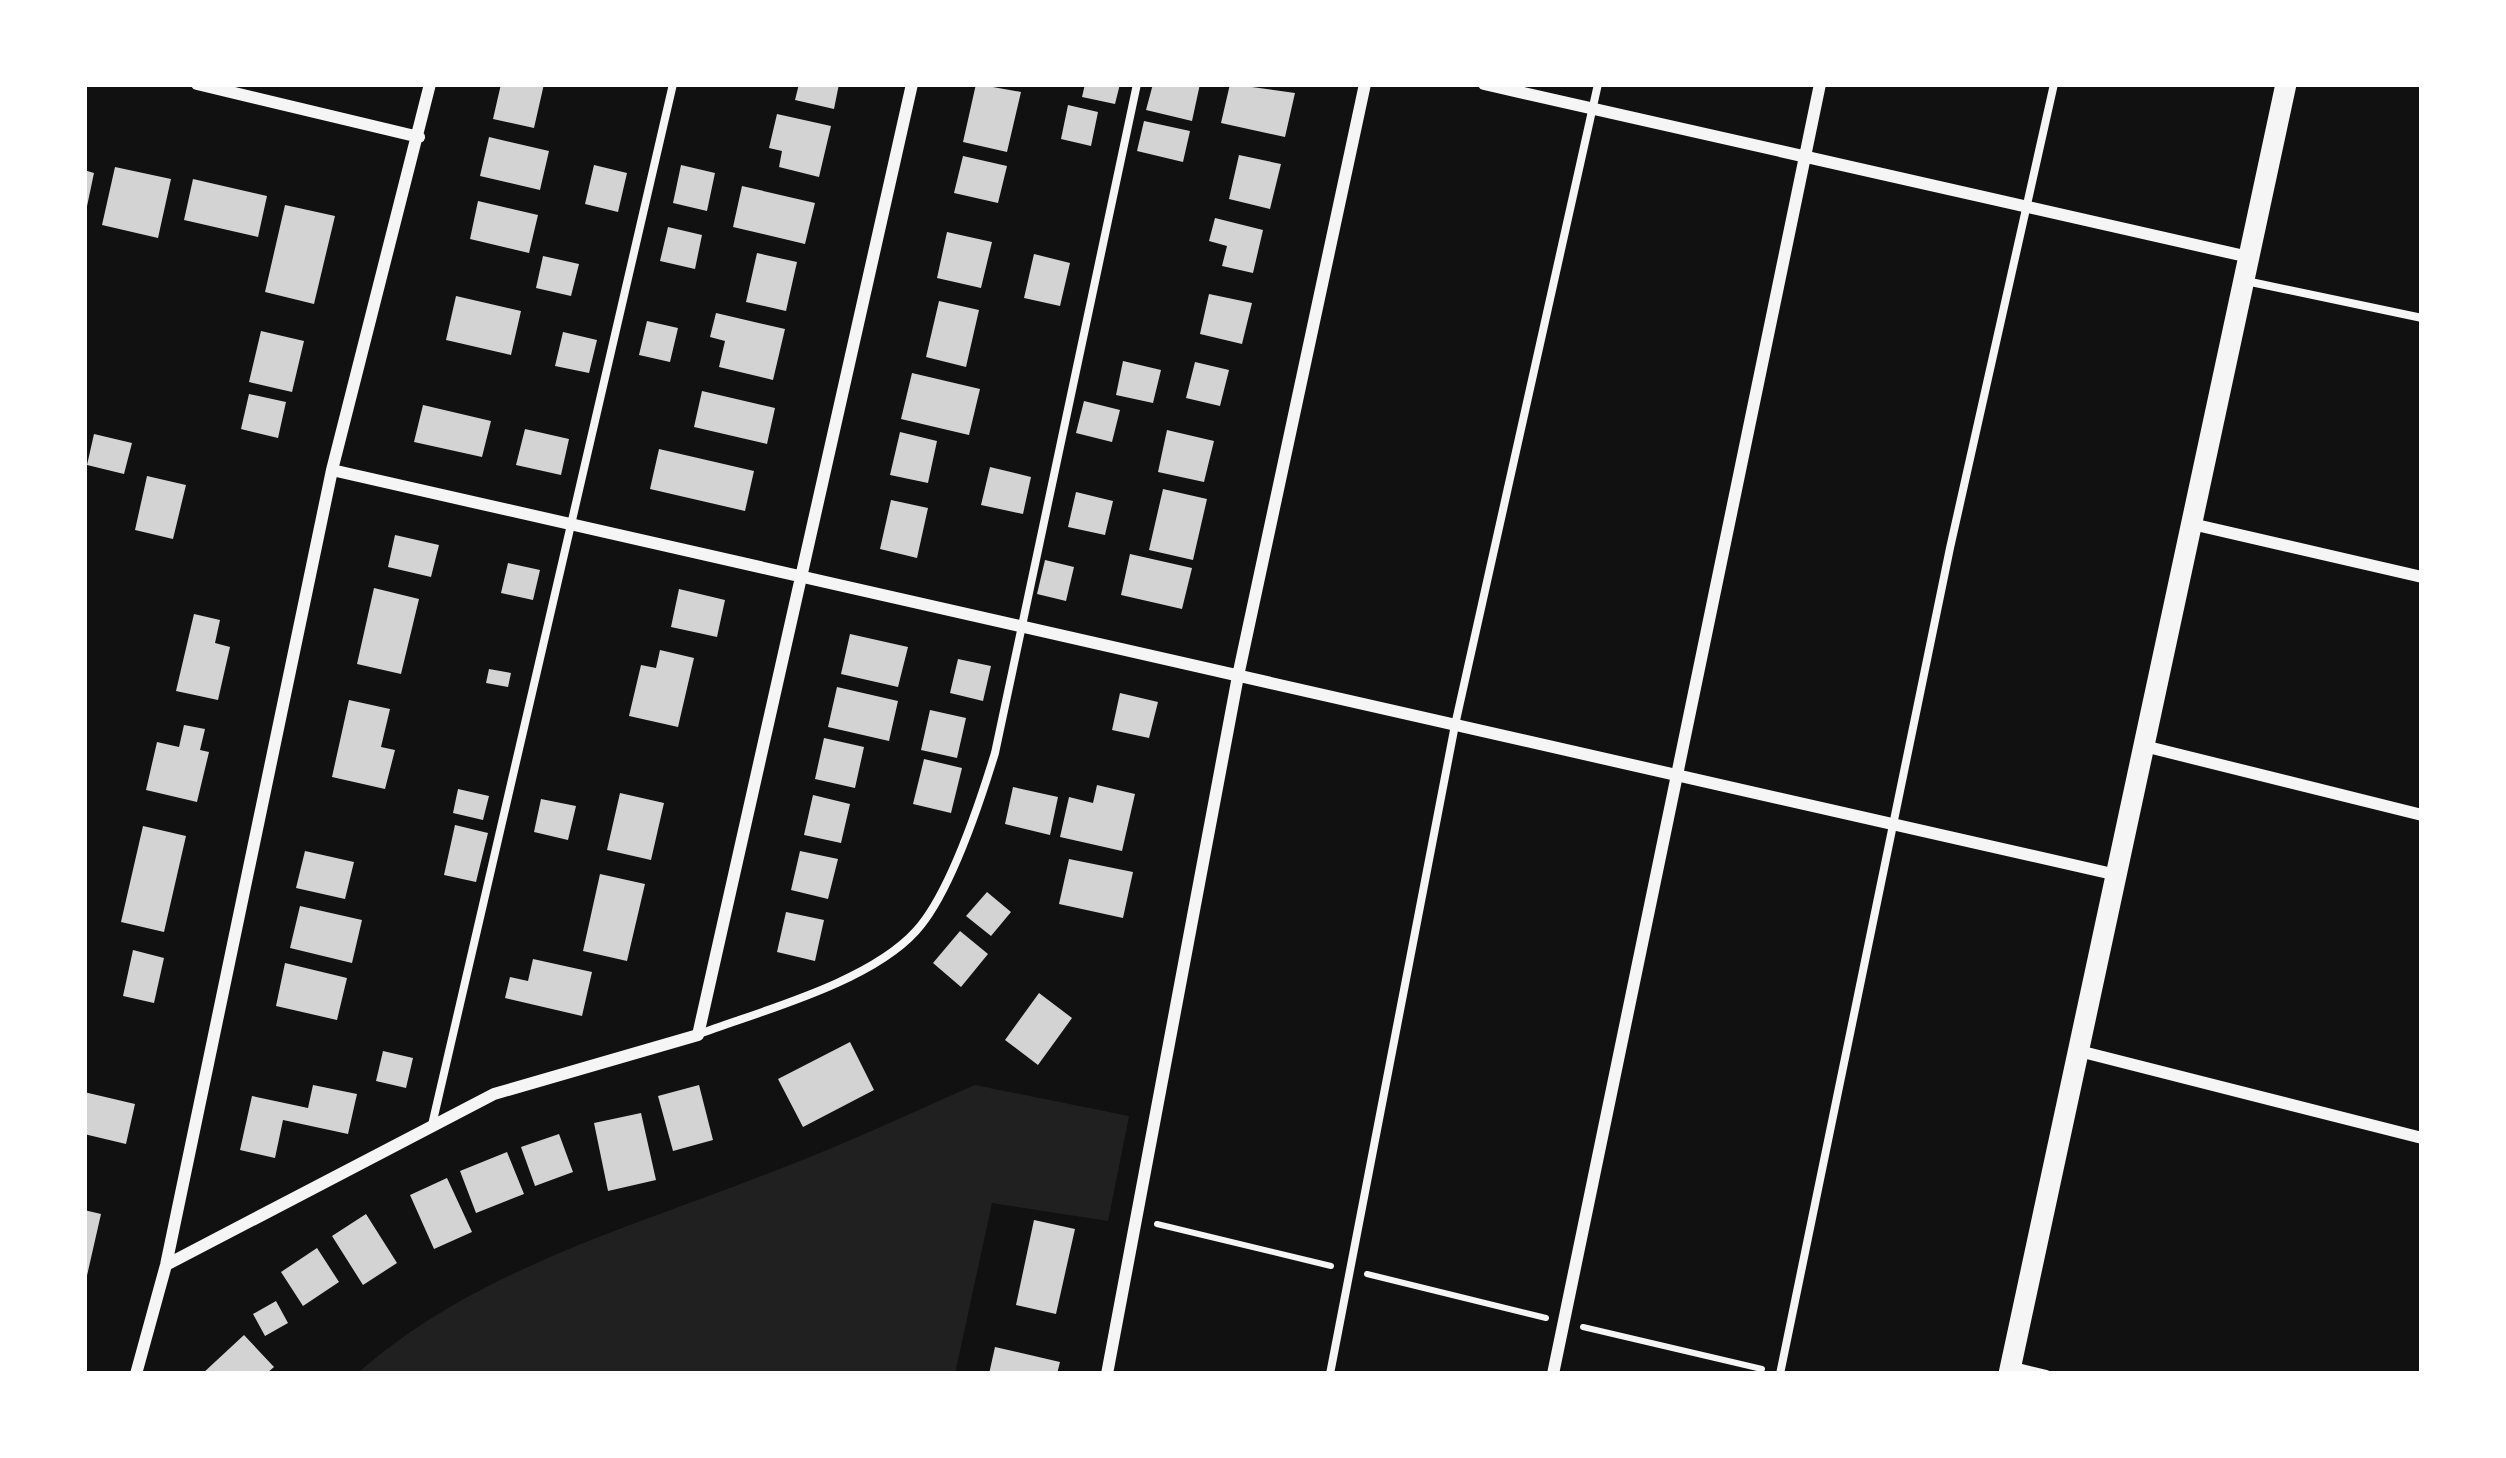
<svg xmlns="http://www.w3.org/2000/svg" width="2506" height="1458" viewBox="0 0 2506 1458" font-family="'Fira Sans',sans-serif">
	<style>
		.green { fill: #202020 }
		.building { fill: #d3d3d3 }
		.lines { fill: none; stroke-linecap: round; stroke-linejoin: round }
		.path { stroke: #f5f5f5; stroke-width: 6 }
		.service { stroke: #f5f5f5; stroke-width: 8 }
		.minor { stroke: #f5f5f5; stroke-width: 12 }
		.tertiary { stroke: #f5f5f5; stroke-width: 21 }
	</style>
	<rect width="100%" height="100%" fill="#111"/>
	<path class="green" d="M975,1085l154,31 -21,105 -116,-18 -37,171h-598c119,-106 280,-148 425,-206 65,-25 129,-55 193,-83z"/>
	<path class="building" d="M501,84h43l-10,44 -41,-9z
		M799,84h40l-5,25 -39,-9z
		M976,84l45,8 -14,60 -44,-10z
		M1085,84h35l-5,20 -33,-7z
		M1153,84h47l-8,37 -46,-11z
		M1230,84l65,9 -10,44 -64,-14z
		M1068,105l30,7 -7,34 -30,-7z
		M777,114l54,12 -12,51 -40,-10 3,-16 -13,-3z
		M1144,121l46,10 -7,31 -46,-11z
		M489,137l60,14 -9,39 -60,-14z
		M1239,155l42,9 -11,45 -41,-10z
		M963,156l44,10 -9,37 -44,-10z
		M594,165l33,8 -9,39 -33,-8z
		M681,165l34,8 -8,38 -34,-8z
		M115,167l56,12 -13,59 -56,-13z
		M84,170l10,3 -8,38h-2z
		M193,179l74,17 -9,41 -74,-17z
		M742,186l73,17 -10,41 -72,-17z
		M478,201l60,14 -9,38 -59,-14z
		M285,205l50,11 -21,88 -49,-12z
		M1215,218l48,12 -10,43 -31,-7 5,-20 -18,-5z
		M668,227l34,8 -7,34 -35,-8z
		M947,232l45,10 -11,46 -44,-10z
		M757,253l40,9 -11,49 -40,-9z
		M1034,254l36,9 -10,43 -36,-8z
		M543,256l36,8 -8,32 -35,-8z
		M1209,294l43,9 -10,41 -42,-10z
		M456,296l65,15 -10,44 -65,-15z
		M939,301l40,9 -13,57 -40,-10z
		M716,313l69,16 -12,51 -54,-13 6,-26 -15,-4z
		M647,321l31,7 -8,34 -31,-7z
		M261,331l43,10 -12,51 -43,-10z
		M563,332l34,8 -8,33 -34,-7z
		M1123,361l38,9 -8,33 -37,-8z
		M1195,362l34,8 -9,36 -34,-8z
		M912,373l68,16 -11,46 -68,-16z
		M702,391l73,17 -8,36 -73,-17z
		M249,394l37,8 -8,36 -37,-9z
		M1084,401l36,9 -8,32 -36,-9z
		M423,405l68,16 -9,36 -68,-15z
		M525,429l44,10 -8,36 -45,-10z
		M1167,430l47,11 -10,41 -46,-10z
		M900,432l37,9 -9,42 -38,-8z
		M94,434l38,9 -8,31 -37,-9z
		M659,449l95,22 -9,40 -95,-22z
		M990,467l41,10 -8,37 -42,-9z
		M147,476l39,9 -13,54 -38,-9z
		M1163,489l44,10 -14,61 -44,-10z
		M1076,492l37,9 -8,34 -37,-8z
		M891,500l37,8 -11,50 -37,-9z
		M395,535l44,10 -8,32 -43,-10z
		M1130,554l62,14 -10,41 -61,-14z
		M1045,560l29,7 -8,34 -29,-7z
		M508,563l32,7 -7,30 -32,-7z
		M374,588l45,11 -18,75 -44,-10z
		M679,589l46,11 -8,37 -46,-10z
		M194,614l26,6 -5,23 15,4 -12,53 -42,-9z
		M850,634l58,13 -10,40 -57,-13z
		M660,650l34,8 -16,69 -49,-11 12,-51 15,3z
		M958,659l33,7 -8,35 -33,-8z
		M489,669l22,4 -3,14 -22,-4z
		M837,687l61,14 -9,40 -61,-14z
		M1120,693l38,9 -9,36 -37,-8z
		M349,700l41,9 -9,38 14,3 -10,39 -53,-12z
		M930,710l36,8 -9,40 -36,-8z
		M184,725l21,4 -5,21 9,2 -12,50 -51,-12 11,-48 22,5z
		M824,738l40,9 -9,41 -40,-9z
		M924,759l38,9 -11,45 -38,-9z
		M1097,785l38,9 -13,57 -62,-14 9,-40 24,6z
		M1013,787l45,10 -8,38 -45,-11z
		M458,789l31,7 -6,24 -30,-7z
		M620,793l44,10 -13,57 -44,-10z
		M813,795l37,9 -9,39 -37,-8z
		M541,799l35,7 -8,34 -34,-8z
		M455,825l33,8 -12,49 -32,-7z
		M143,826l43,10 -22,96 -43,-10z
		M305,851l49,11 -9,37 -49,-11z
		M800,851l38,8 -10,40 -37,-9z
		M1069,859l64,13 -10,46 -64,-14z
		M600,874l45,10 -18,77 -44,-10z
		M987,892l24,20 -20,24 -25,-20z
		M300,906l62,14 -10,43 -62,-15z
		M786,912l38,8 -9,41 -38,-9z
		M960,931l28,23 -27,33 -28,-24z
		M133,950l31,8 -10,45 -31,-7z
		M533,959l59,13 -10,44 -77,-18 5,-21 18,4z
		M285,963l62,15 -10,42 -61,-14z
		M1039,993l33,25 -34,47 -33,-25z
		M850,1042l24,48 -71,37 -25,-48z
		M383,1051l30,7 -7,30 -30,-7z
		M313,1085l44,9 -9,40 -65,-14 -8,38 -35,-8 12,-54 56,12z
		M699,1085l14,55 -40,11 -15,-55z
		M84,1092l51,12 -9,40 -42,-10z
		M641,1113l15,67 -48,11 -14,-68z
		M559,1134l14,38 -38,14 -14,-39z
		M507,1152l17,42 -48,19 -16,-42z
		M447,1178l25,54 -38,17 -24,-54z
		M84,1210l17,4 -15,66h-2z
		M366,1214l31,49 -34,22 -31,-49z
		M1034,1220l41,9 -19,85 -40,-9z
		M317,1248l22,34 -36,24 -22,-34z
		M276,1301l12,22 -23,13 -12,-22z
		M244,1335l30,32 -8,7h-64z
		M995,1347l65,15 -3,12h-68z"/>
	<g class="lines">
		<path class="path" d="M1157,1224l174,42
			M1367,1274l179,44
			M1583,1327l179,42"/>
		<path class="service" d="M2246,281l176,37
			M699,1034c65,-24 171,-52 217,-103 34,-37 64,-129 79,-178l142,-669
			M432,1125l241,-1041
			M2013,1366l33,8
			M1330,1374l125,-649 143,-641
			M1780,1374l170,-826 104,-464"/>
		<path class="minor" d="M197,84l222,53
			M1484,84l765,173
			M332,470l1785,405
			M2192,524l230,53
			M2144,746l278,69
			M2079,1051l343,87
			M166,1265l328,-171 204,-59 214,-951
			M136,1374l30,-109 166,-795 98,-386
			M1107,1374l131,-698 127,-592
			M1553,1374l267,-1290"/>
		<path class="tertiary" d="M2009,1374l277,-1290"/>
	</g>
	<rect width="2506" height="1458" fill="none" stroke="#ffffff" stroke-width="174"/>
</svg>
